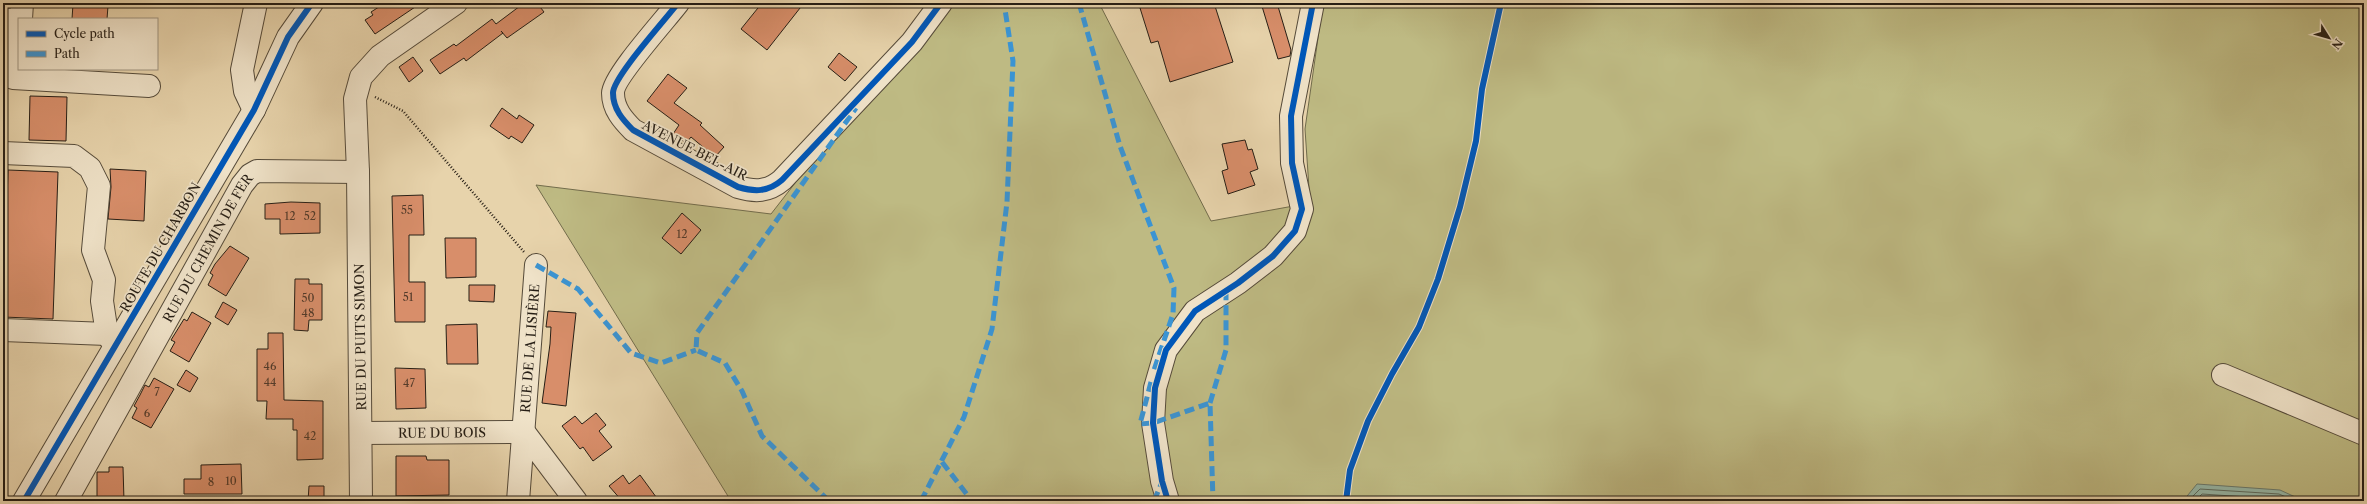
<svg xmlns="http://www.w3.org/2000/svg" width="2367" height="504" viewBox="0 0 2367 504" font-family="'Libre Caslon Text',serif">
	<style>
		.green { fill: #beba83; stroke: #726c4c }
		.water { fill: #97b8a8; stroke: #6a7a6d }
		.lines { fill: none; stroke-linecap: round; stroke-linejoin: round }
		.shore { stroke: #5e6b5e; stroke-width: 1 }
		.building { fill: #d88e6a; stroke: #261e15 }
		.minor-casing { stroke: #564b3a; stroke-width: 24 }
		.path { stroke: #261e15; stroke-width: 2.5; stroke-dasharray: 1 2; stroke-linecap: butt }
		.minor { stroke: #efe2c8; stroke-width: 22 }
		.quiet { stroke: #3b94d3; stroke-width: 5; stroke-dasharray: 10 5; stroke-linecap: butt }
		.cycleway-casing { stroke: #efe2c8; stroke-width: 8 }
		.cycleway { stroke: #0057b8; stroke-width: 6 }
		.labels { text-anchor: middle; dominant-baseline: central; stroke-width: 3.5; stroke-linejoin: round; paint-order: stroke }
		.number-label { font-size: 11px; fill: #523a2a }
		.street-label { font-size: 13px; fill: #261e15; stroke: #efe2c8 }
	</style>
	<rect width="100%" height="100%" fill="#e7d3ab"/>
	<filter id="stains"><feTurbulence type="fractalNoise" baseFrequency=".005" numOctaves="4"/><feColorMatrix values="0 0 0 0 .2 0 0 0 0 .09 0 0 0 0 .02 0 0 0 .5 -.17"/></filter>
	<radialGradient id="worn" r=".72"><stop offset=".6" stop-color="#630" stop-opacity="0"/><stop offset="1" stop-color="#630" stop-opacity=".3"/></radialGradient>
	<path class="green" d="M935,3h164l112,218 99,-18 -5,-74 18,-126h1041v498h-1633l-195,-316 235,29z"/>
	<path class="water" d="M2197,484l83,6 24,11h-121z"/>
	<g class="lines">
		<path class="shore" d="M2188,501l12,-12 79,5 16,7
			M2195,501l7,-7 75,5 6,2"/>
	</g>
	<path class="building" d="M385,3h36l-46,31 -10,-14 8,-5 -2,-3z
		M524,3h13l7,9 -37,26 -6,-7 2,2 -37,28 -2,-3 -24,16 -10,-14 24,-16 2,2 36,-27 4,5z
		M762,3h42l-37,47 -26,-21z
		M1154,3h60l19,59 -63,20 -12,-41 -7,2 -11,-35z
		M1261,3h16l14,47 -1,6 -12,3z
		M73,4l35,2 -1,13h-35z
		M839,53l18,14 -12,14 -17,-14z
		M413,57l10,14 -14,11 -10,-15z
		M668,74l19,14 -13,15 28,20 -2,2 24,22 -9,10 -24,-20 -5,6 -13,-9 6,-9 -32,-24z
		M30,96l37,1 -1,44 -37,-1z
		M502,108l15,11 2,-4 15,10 -12,18 -11,-7 -2,3 -19,-13z
		M1245,140l3,10 4,-1 6,20 -8,3 5,13 -27,9 -6,-23 6,-2 -6,-25z
		M110,169l36,2 -2,50 -36,-2 3,-32z
		M8,170l50,2 -5,147 -50,-2z
		M423,195l1,40h-15v47h16v40h-30l-3,-126z
		M291,202l29,1v30l-40,1v-15h-15v-15z
		M682,213l19,17 -20,24 -19,-16z
		M445,238h31v39l-30,1z
		M230,246l19,12 -23,38 -18,-11 5,-10 -3,-2 5,-9z
		M295,279h14v5h13v36h-13l-1,11 -14,-1z
		M469,285h26l-1,17 -25,-1z
		M223,302l14,8 -9,15 -13,-8z
		M548,311l28,2 -10,93 -24,-3 8,-59 1,-17h-5z
		M192,312l19,11 -22,39 -19,-11 5,-9 -4,-2 13,-21 3,2z
		M477,324l1,40h-31l-1,-39z
		M268,333h15l1,67 39,1v58l-26,1v-30h-4v-11h-27l1,-18h-10v-52h11z
		M395,368l30,1 1,39 -30,1z
		M186,370l12,8 -8,14 -13,-7z
		M154,378l20,11 -23,39 -19,-10 5,-10 -3,-2 6,-11 5,-10 4,2z
		M596,413l10,12 -7,6 13,16 -19,14 -10,-14 -3,2 -18,-23 13,-10 7,8z
		M396,456h30l1,4h22v35l-53,1z
		M241,464l1,30h-58v-15h17v-14z
		M109,467h14l1,34h-27v-29h12z
		M623,475l6,9 11,-9 19,26h-37l-13,-15z
		M309,486h15v15h-16z"/>
	<g class="lines">
		<defs>
			<g id="minor">
				<path d="M678,3c-12,16 -65,74 -65,90 0,16 10,27 20,37l105,57c17,5 30,5 44,-7l130,-138 29,-39"/>
				<path d="M3,19l9,1 1,58 136,8"/>
				<path d="M12,20l9,-1 1,-16"/>
				<path d="M254,110l-9,-19 -3,-21 14,-67"/>
				<path d="M3,153l71,3 16,12 9,18 -6,64 11,30 -2,21 5,33 8,12"/>
				<path d="M3,330l104,4"/>
				<path d="M2223,375l141,59"/>
				<path d="M524,432l52,69"/>
				<path id="s1" d="M361,433l163,-1"/>
				<path d="M24,501l230,-391 34,-73 24,-34"/>
				<path id="s2" d="M66,501l176,-316 8,-10 7,-4 101,1"/>
				<path d="M361,501l-3,-329 -3,-73 6,-22 19,-21 76,-53"/>
				<path id="s3" d="M518,501l18,-236"/>
				<path d="M1168,501l-6,-20 -9,-58 2,-35 11,-38 29,-39 43,-28 35,-27 22,-25 7,-22 -10,-46 -1,-47 22,-113"/>
			</g>
		</defs>
		<use href="#minor" class="minor-casing"/>
		<path class="path" d="M375,97l28,14 121,141"/>
		<use href="#minor" class="minor"/>
		<path class="quiet" d="M1079,3l41,143 54,142 -1,26 -19,56
			M536,265l42,24 53,64 30,10 35,-13
			M1151,382l-11,42 13,-1 57,-20 3,98
			M1210,403l16,-53v-60
			M942,462l30,39
			M829,501l-67,-65 -20,-45 -17,-28 -29,-13 1,-17 159,-225
			M921,501l43,-84 28,-88 15,-127 6,-141 -9,-58
			M1154,501l8,-19"/>
		<defs>
			<path id="cycleway" d="M678,3c-12,16 -65,74 -65,90 0,16 10,27 20,37l105,57c17,5 30,5 44,-7l130,-138 29,-39
				M24,501l230,-391 34,-73 24,-34
				M1168,501l-6,-20 -9,-58 2,-35 11,-38 29,-39 43,-28 35,-27 22,-25 7,-22 -10,-46 -1,-47 22,-113
				M1346,501l4,-31 18,-49 24,-47 27,-47 19,-48 22,-72 16,-66 6,-52 19,-86"/>
		</defs>
		<use href="#cycleway" class="cycleway-casing"/>
		<use href="#cycleway" class="cycleway"/>
	</g>
	<g class="labels">
		<g class="number-label">
			<text x="407" y="210">55</text>
			<text x="290" y="216">12</text>
			<text x="310" y="216">52</text>
			<text x="682" y="234">12</text>
			<text x="408" y="297">51</text>
			<text x="308" y="298">50</text>
			<text x="308" y="313">48</text>
			<text x="270" y="366">46</text>
			<text x="270" y="382">44</text>
			<text x="409" y="383">47</text>
			<text x="157" y="392">7</text>
			<text x="147" y="413">6</text>
			<text x="310" y="436">42</text>
			<text x="231" y="481">10</text>
			<text x="211" y="482">8</text>
		</g>
		<g class="street-label">
			<text transform="translate(695 150) rotate(27)">AVENUE BEL-AIR</text>
			<text transform="translate(160 247) rotate(-60)">ROUTE DU CHARBON</text>
			<text stroke="none"><textPath href="#s2" startOffset="290">RUE DU CHEMIN DE FER</textPath></text>
			<text transform="translate(360 337) rotate(-91)">RUE DU PUITS SIMON</text>
			<text stroke="none"><textPath href="#s3" startOffset="153">RUE DE LA LISIÈRE</textPath></text>
			<text stroke="none"><textPath href="#s1" startOffset="81">RUE DU BOIS</textPath></text>
		</g>
	</g>
	<rect width="2367" height="504" fill="none" stroke="#e7d3ab" stroke-width="16"/>
	<rect x="4" y="4" width="2359" height="496" fill="none" stroke="#261e15" stroke-width="2"/>
	<rect x="8" y="8" width="2351" height="488" fill="none" stroke="#261e15"/>
	<rect x="18" y="18" width="140" height="52" fill="#efe2c8" stroke="#9f9480"/>
	<rect x="26" y="31" width="20" height="6" fill="#0057b8" stroke="#9f9480"/>
	<text x="54" y="38" font-size="12" fill="#261e15">Cycle path</text>
	<rect x="26" y="51" width="20" height="6" fill="#3b94d3" stroke="#9f9480"/>
	<text x="54" y="58" font-size="12" fill="#261e15">Path</text>
	<g transform="translate(2329 38) rotate(127)" stroke="#efe2c8" stroke-width="3" paint-order="stroke">
	<path d="M0-3L7 15L0 10L-7 15Z" fill="#261e15"/>
	<text y="-6" font-size="11" font-weight="bold" text-anchor="middle" fill="#261e15">N</text>
	</g>
	<rect width="100%" height="100%" filter="url(#stains)"/>
	<rect width="100%" height="100%" fill="url(#worn)"/>
</svg>
